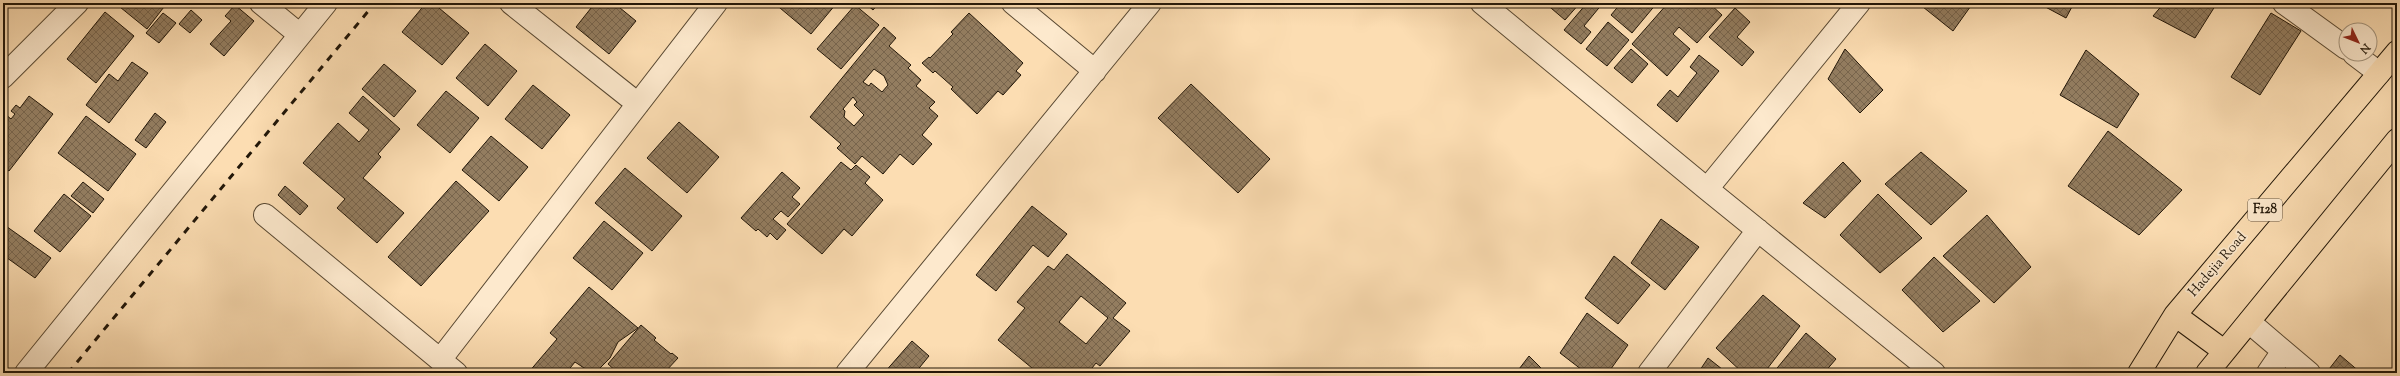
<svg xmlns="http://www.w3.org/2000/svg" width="2400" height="376" viewBox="0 0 2400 376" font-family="'Sorts Mill Goudy',serif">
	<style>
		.building { fill: url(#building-cross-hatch); stroke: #211608; fill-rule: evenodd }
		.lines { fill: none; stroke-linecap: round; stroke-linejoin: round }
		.minor-casing { stroke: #584832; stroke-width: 24 }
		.primary-casing { stroke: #211608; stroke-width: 24 }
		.minor { stroke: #fde9cd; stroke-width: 22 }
		.primary { stroke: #fcddb2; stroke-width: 22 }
		.rail { stroke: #211608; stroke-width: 3; stroke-dasharray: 7 7; stroke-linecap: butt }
		.labels { text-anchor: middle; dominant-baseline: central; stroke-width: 3.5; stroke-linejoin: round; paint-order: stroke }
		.shield { fill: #fde9cd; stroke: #635543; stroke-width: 1 }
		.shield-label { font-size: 13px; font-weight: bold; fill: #211608 }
		.street-label { font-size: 14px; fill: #211608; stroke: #fde9cd }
	</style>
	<defs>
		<pattern id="building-cross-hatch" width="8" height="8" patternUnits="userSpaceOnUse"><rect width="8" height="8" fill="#937d60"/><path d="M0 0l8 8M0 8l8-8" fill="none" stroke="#78654d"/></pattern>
	</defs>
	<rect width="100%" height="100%" fill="#fcddb2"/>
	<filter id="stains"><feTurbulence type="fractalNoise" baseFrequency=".005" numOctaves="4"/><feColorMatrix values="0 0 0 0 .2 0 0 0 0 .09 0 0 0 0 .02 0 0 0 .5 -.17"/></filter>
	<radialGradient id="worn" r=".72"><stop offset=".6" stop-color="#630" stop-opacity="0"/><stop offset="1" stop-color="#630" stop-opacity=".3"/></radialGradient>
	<path class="building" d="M115,3h52l-20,26z
		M426,3h7l36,30 -27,32 -40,-33z
		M595,3h19l22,18 -27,33 -33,-27z
		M774,3h62v1l-25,30z
		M865,3h14l-6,7z
		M1545,3h35l-15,17z
		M1587,3h16l-19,23 7,6 -10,12 -17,-14z
		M1621,3h36l-25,30 -21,-18z
		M1668,3h41l13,12 -25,28 -18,-16 -6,7 17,15 -23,27 -35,-32z
		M1918,3h55l-20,28z
		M2038,3h36l-8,15z
		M2164,3h53l-22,35 -42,-22z
		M235,5l19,16 -30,35 -14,-12 21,-23 -6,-5z
		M855,5l24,20 -38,44 -24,-20z
		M1735,8l15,14 -13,15 17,15 -12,14 -33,-29z
		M191,10l11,10 -12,13 -11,-9z
		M105,12l29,24 -38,47 -29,-24z
		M163,13l13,10 -17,20 -13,-10z
		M969,13l54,50 -7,8 5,4 -18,20 -5,-4 -21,23 -26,-25 2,-2 -18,-16 -2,2 -11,-10 7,-6 1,1 23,-24 -2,-2z
		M2271,13l30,18 -41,64 -29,-18z
		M1608,22l21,18 -22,26 -21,-17z
		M884,27l12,11 -7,8 22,19 -3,3 13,12 -5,6 19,16 -6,6 9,8 -16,19 10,9 -19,21 -13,-11 -17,20 -21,-18 -7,8 -18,-16 4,-4 -31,-27zM874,69l10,7 4,9 -6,7 -11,-9 -2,3 -6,-4zM853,97l4,5 -3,3 10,10 -10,11 -10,-9 1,-6 -2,-2z
		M485,44l32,27 -29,35 -32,-28z
		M1631,49l17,15 -16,19 -18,-15z
		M1845,49l38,41 -23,23 -32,-34z
		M2086,50l53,44 -22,34 -57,-33z
		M1699,55l20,16 -42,51 -20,-17 13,-15 8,7 19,-24 -7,-6z
		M132,62l16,11 -39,50 -23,-18 23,-31 9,7z
		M384,64l32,27 -22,26 -32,-28z
		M1191,84l79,75 -32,34 -80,-75z
		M533,85l37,30 -28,34 -37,-30z
		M446,91l33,27 -29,35 -33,-28z
		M29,96l24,18 -44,57 -6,-4v-51l2,-2 6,5 4,-5 -4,-3 5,-6 4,3z
		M363,96l37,33 -22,25 3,3 -18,21 41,35 -27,30 -40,-35 8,-9 -42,-36 35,-40 21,19 10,-12 -20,-17z
		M155,113l11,9 -20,26 -11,-8z
		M86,116l50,38 -28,37 -50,-38z
		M679,122l40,35 -32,36 -40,-35z
		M2108,131l74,59 -43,45 -71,-49z
		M491,136l37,31 -29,34 -37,-31z
		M1921,152l46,39 -36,34 -46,-41z
		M841,162l10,8 5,-5 14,12 -5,6 18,17 -31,36 -8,-7 -22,25 -35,-30z
		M1843,162l18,19 -36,37 -22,-15z
		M625,168l57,48 -30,35 -57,-48z
		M782,172l18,16 -8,9 8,7 -12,13 -7,-6 -8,8 13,11 -9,10 -7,-7 -3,4 -9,-8 -2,2 -15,-13z
		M456,181l33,30 -68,75 -33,-29z
		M83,182l21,17 -11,14 -22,-17z
		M285,186l23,20 -8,9 -22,-20z
		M64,194l27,22 -31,36 -26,-21z
		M1878,194l44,44 -42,35 -40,-38z
		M1032,206l35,28 -19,23 -15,-12 -37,46 -20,-16z
		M1987,215l44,52 -37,36 -51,-47z
		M1661,219l38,28 -34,43 -34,-27z
		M604,221l39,32 -31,37 -39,-32z
		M3,224l48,34 -16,20 -32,-23z
		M1067,254l59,49 -13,15 17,13 -30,35 -4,-3 -8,10h-50l-40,-33 27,-32 -8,-6 31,-36 6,4zM1081,296l27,22 -22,26 -27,-22z
		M1614,256l36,29 -32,39 -33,-26z
		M1934,257l46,44 -37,31 -41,-42z
		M589,287l49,41 -20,14 -8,16 -11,11 -12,1 -12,-8 -9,11h-38l29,-34 -7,-6z
		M1763,295l37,31 -36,47h-21l-27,-25z
		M1587,313l41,32 -20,28h-22l-26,-20z
		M641,325l15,13 -2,2 17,14 1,-1 6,5 -13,14 -47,1 -10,-9z
		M1806,333l30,26 -12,14h-51z
		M912,341l17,15 -14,17h-31z
		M2340,355l21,18h-35z
		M1529,356l17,17h-30z
		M1708,358l19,15h-29z"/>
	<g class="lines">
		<defs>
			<path id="minor" d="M261,3l39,32
				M511,3l127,101
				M1013,3l82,68
				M1482,3l225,186 227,184
				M2284,3l62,45
				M2354,54l25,19
				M3,77l74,-74
				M1707,189l152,-186
				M265,215l191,158
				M2249,322l60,51
				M440,360l276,-357
				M26,373l300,-370
				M847,373l303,-370
				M1649,373l109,-143
				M2268,373l15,-22"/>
			<path id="primary" d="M2175,315l49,36
				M2139,373l36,-58 222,-263
				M2207,373l190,-233"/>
		</defs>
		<use href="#minor" class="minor-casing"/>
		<use href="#primary" class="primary-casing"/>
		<use href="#minor" class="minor"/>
		<use href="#primary" class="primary"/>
		<path class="rail" d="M68,373l307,-370"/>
	</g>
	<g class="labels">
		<rect class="shield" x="2248" y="199" width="34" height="22" rx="3"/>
		<g class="shield-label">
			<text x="2265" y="210">F128</text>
		</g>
		<g class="street-label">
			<text transform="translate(2218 265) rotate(-49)">Hadejia Road</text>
		</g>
	</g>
	<rect width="2400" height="376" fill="none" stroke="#fcddb2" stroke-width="16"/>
	<rect x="4" y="4" width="2392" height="368" fill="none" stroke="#211608" stroke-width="2"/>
	<rect x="8" y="8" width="2384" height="360" fill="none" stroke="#211608"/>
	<g transform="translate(2358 42) rotate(133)"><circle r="19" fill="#fde9cd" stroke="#a5957e"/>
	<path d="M0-3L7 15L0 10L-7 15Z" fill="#8f2418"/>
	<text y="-6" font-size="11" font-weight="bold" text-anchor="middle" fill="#211608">N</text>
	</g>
	<rect width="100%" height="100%" filter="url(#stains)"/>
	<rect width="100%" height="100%" fill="url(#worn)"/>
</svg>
